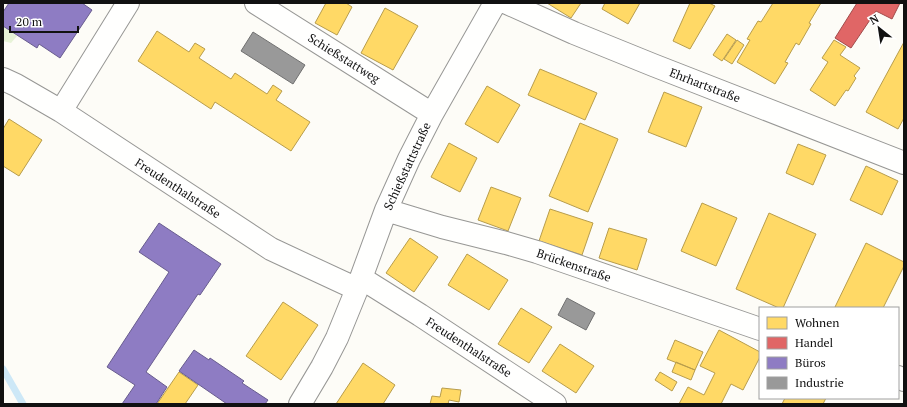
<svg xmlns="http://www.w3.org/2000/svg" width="907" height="407" viewBox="0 0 907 407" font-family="'PT Serif',serif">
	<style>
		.green { fill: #e7f3d7 }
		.homes { fill: #ffd966; stroke: #b89d4c }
		.shops { fill: #e06666; stroke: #a24c4c }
		.offices { fill: #8e7cc3; stroke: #685c8e }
		.industry { fill: #999; stroke: #707070 }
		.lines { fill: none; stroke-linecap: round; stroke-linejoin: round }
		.stream { stroke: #cde8f7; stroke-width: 7 }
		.minor-casing { stroke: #979795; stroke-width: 24 }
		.minor { stroke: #fffffe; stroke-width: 22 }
		.labels { text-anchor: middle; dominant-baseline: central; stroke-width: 4; stroke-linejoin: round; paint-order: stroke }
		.street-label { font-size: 12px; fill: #111; stroke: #fff }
	</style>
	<rect width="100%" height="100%" fill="#fdfcf7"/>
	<path class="green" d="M3,26l14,10 -6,7 -8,-2z"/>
	<path class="homes" d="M326,3h20l6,4 -15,28 -22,-12z
		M547,3h34l-10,15z
		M605,3h35l-12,21 -26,-15z
		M690,3h19l6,3 -25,43 -17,-8z
		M773,3h48l-12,20 2,1 -12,21 -3,-2 -11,19 3,1 -13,21 -38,-22 13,-22 -3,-1 11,-18 3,1z
		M385,8l33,18 -25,44 -32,-17z
		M157,31l32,21 6,-9 10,6 -6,9 32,21 4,-6 32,21 6,-9 9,6 -6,9 34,22 -19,29 -76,-49 -4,7 -73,-48z
		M727,34l9,6 -14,21 -9,-6z
		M737,40l7,5 -12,19 -8,-5z
		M834,40l12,7 -6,8 20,13 -6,8 2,2 -8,13 -2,-1 -11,16 -25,-16 18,-28 -6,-4z
		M904,42v76l-6,11 -32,-17z
		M540,69l57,24 -12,27 -57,-25z
		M487,86l33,19 -22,38 -33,-19z
		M664,92l38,15 -16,40 -38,-15z
		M9,119l33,21 -23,36 -16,-10v-37z
		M580,123l38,16 -30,73 -39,-16z
		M449,143l28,15 -17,34 -29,-15z
		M798,144l28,11 -13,30 -27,-12z
		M866,166l32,15 -16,34 -32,-15z
		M491,187l30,11 -13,33 -30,-11z
		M702,203l35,15 -21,48 -35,-15z
		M550,209l43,14 -11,32 -43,-14z
		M769,213l47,21 -33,74h-4l-43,-19z
		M609,228l38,11 -10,31 -38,-12z
		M410,238l28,19 -24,35 -28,-19z
		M866,243l38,19v4l-21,42h-46l-2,-1z
		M467,254l41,26 -19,30 -41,-25z
		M283,302l35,23 -37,55 -35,-24z
		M521,308l31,19 -23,36 -31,-19z
		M719,330l41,22v5l-17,33 -12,-6 -10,20h-42l9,-17 16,8 11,-22 -15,-7z
		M675,340l28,12 -8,18 -28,-11z
		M560,344l34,22 -18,27 -34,-22z
		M676,362l19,8 -4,10 -19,-8z
		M363,363l32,22 -12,19h-47z
		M179,372l19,13 -13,19h-28z
		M660,372l17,10 -5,9 -17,-11z
		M442,388l19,2 -2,12 -10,-2 -1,4h-18l2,-8 8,1z
		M785,398h41l-3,6h-41z"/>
	<path class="shops" d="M857,3h43l-8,16 -16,-8 -25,37 -16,-10z"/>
	<path class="offices" d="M9,3h73l10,7 -32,48 -21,-14 -2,4 -34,-22v-14z
		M159,223l62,41 -21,31 -2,-1 -52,78 21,15 -11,17h-34l13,-19 -28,-18 62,-95 -30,-20z
		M194,350l15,10 1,-2 34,23 -2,2 26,17 -3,4h-38l-48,-33z"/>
	<path class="industry" d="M253,32l52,33 -12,19 -52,-33z
		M567,298l28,15 -9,17 -28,-15z"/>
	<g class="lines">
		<path class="stream" d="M3,369l20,35"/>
		<defs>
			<path id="minor" d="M256,3l176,111
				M507,3l67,30 79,32 251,98
				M3,79l13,6 45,26 210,138 86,40
				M61,111l67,-108
				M386,210l56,17 64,16 31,9 223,77
				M361,278l59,37 135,89
				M898,377l6,3
				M300,404l22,-37 15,-29 20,-49 29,-79 23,-51 23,-45 63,-111"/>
		</defs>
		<use href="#minor" class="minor-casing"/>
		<use href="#minor" class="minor"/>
	</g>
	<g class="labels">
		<g class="street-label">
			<text transform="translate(344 58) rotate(32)">Schießstattweg</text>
			<text transform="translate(705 85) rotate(21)">Ehrhartstraße</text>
			<text transform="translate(407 166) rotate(-65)">Schießstattstraße</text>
			<text transform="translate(178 188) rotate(33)">Freudenthalstraße</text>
			<text transform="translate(574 265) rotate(19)">Brückenstraße</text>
			<text transform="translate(469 347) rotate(33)">Freudenthalstraße</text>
		</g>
	</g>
	<rect width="907" height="407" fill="none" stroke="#111111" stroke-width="8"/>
	<rect x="759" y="307" width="140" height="92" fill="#ffffff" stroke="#a0a0a0"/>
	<rect x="767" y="317" width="20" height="12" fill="#ffd966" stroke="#a0a0a0"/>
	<text x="795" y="327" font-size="12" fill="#111111">Wohnen</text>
	<rect x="767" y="337" width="20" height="12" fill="#e06666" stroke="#a0a0a0"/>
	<text x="795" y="347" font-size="12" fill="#111111">Handel</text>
	<rect x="767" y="357" width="20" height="12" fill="#8e7cc3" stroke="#a0a0a0"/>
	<text x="795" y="367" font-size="12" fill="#111111">Büros</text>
	<rect x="767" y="377" width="20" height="12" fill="#999999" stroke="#a0a0a0"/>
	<text x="795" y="387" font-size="12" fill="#111111">Industrie</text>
	<g transform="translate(879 28) rotate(330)" stroke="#ffffff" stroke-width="3" paint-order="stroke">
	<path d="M0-3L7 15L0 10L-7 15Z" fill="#111111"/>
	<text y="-6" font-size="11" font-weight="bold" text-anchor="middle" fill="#111111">N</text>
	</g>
	<path d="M10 26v6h68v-6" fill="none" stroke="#111111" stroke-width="2"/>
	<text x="16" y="26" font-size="12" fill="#111111" stroke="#ffffff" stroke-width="3" paint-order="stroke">20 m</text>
</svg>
